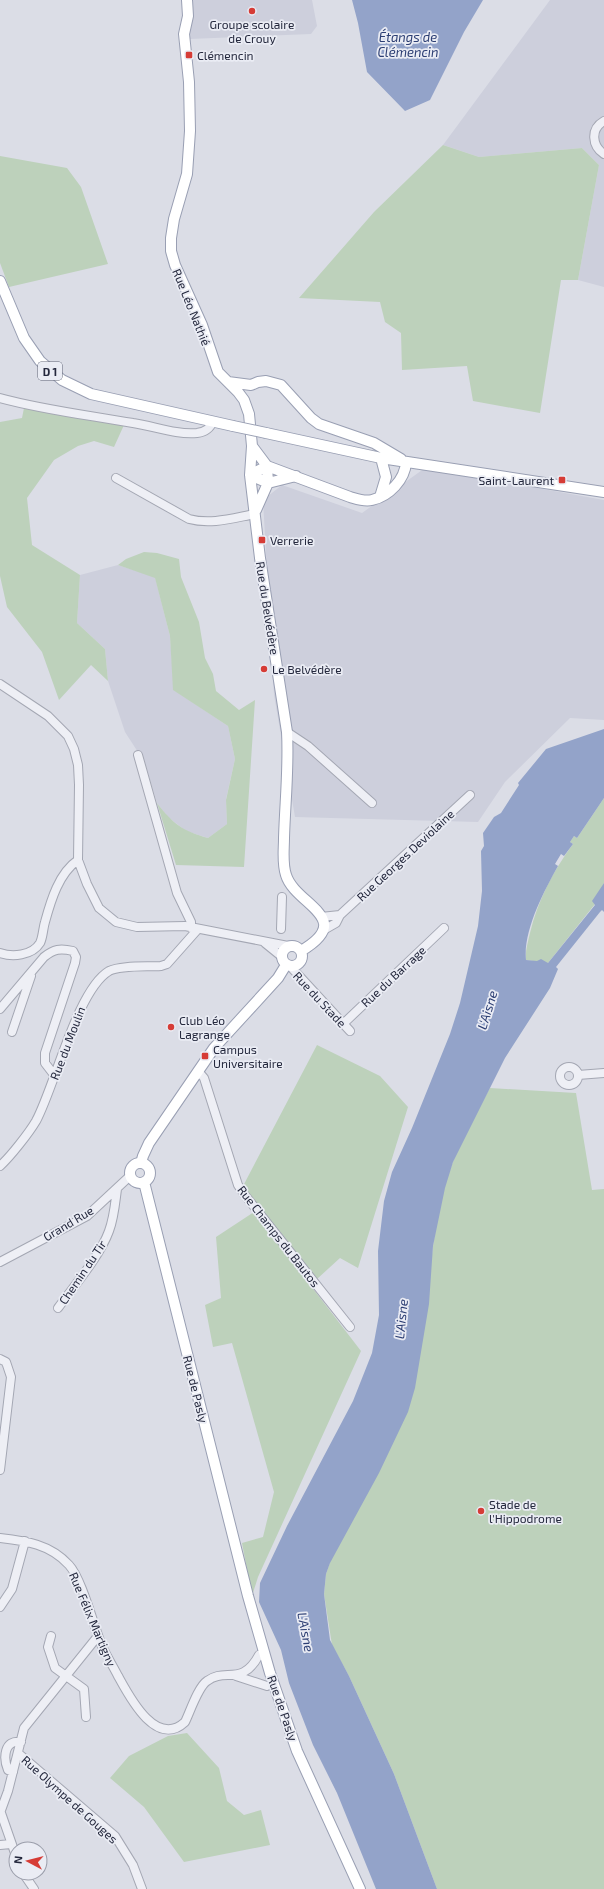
<svg xmlns="http://www.w3.org/2000/svg" width="604" height="1889" viewBox="0 0 604 1889" font-family="'Exo 2',sans-serif">
	<style>
		.built { fill: #cdcfdc }
		.green { fill: #bdd1bb }
		.water { fill: #93a3c9 }
		.lines { fill: none; stroke-linecap: round; stroke-linejoin: round }
		.minor-casing { stroke: #a4a7b3; stroke-width: 10 }
		.major-casing { stroke: #999fb3; stroke-width: 12 }
		.minor { stroke: #eeeff5; stroke-width: 8 }
		.major { stroke: #fff; stroke-width: 10 }
		.major-bridge-casing { stroke: #999fb3; stroke-width: 12; stroke-linecap: butt }
		.major-bridge { stroke: #fff; stroke-width: 10 }
		.poi-dot { fill: #d63c36; stroke: #eaecf4; stroke-width: 1.5 }
		.labels { text-anchor: middle; dominant-baseline: central; stroke-width: 3.5; stroke-linejoin: round; paint-order: stroke }
		.shield { fill: #eaecf4; stroke: #5f6374; stroke-width: 1 }
		.shield-label { font-size: 11px; font-weight: bold; fill: #24283d }
		.poi-label { font-size: 12px; fill: #24283d; stroke: #eaecf4; text-anchor: start }
		.street-label { font-size: 12px; fill: #24283d; stroke: #eaecf4 }
		.water-label { font-size: 13px; font-style: italic; fill: #2c3e73; stroke: #eaecf4 }
	</style>
	<rect width="100%" height="100%" fill="#dbdde6"/>
	<path class="built" d="M189,0h123l5,26 -6,8 -121,5 -1,-8 3,-8z
		M550,0h54v287l-26,-7 21,-115 -17,-17 -103,9 -36,-12z
		M425,468l179,32v220l-34,-2 -65,64 -27,40 -183,-5 -21,-122 -11,-195 19,-15 80,28z
		M118,565l37,12 15,59 4,54 54,36 7,33 -9,40 1,25 -19,14 -22,-7 -18,-14 -11,-14 -12,-40 -20,-31 -17,-51 -3,-32 -28,-26 3,-48z"/>
	<path class="green" d="M443,145l36,12 103,-9 17,17 -21,115h-17l-21,133 -67,-12 -6,-35 -65,4 -1,-37 -16,-11 -5,-20 -81,-4 75,-86z
		M0,156l67,12 14,19 27,77 -99,23 -9,-24z
		M24,408l100,17 -10,22 -20,-6 -16,5 -24,14 -27,38 5,47 48,30 -3,48 28,26 3,32 -17,-16 -32,35 -17,-48 -35,-45 -7,-31v-154l22,-4z
		M144,552l13,1 22,6 2,18 18,45 6,36 8,16 3,17 23,19 16,-10 -11,167 -68,-2 -19,-62c16,21 26,28 51,35l19,-14 -1,-24 9,-41 -7,-33 -55,-36 -3,-54 -15,-58 -37,-13 8,-6z
		M604,798v85l-9,21 -47,59 -22,-3c-1,-9 2,-18 4,-27 8,-33 23,-62 43,-89l-3,-2 4,-6 3,2z
		M317,1045l63,31 28,31 -50,161 -18,-10 -23,21 -75,-91z
		M490,1088l86,5 16,97 12,-1v700h-167l-43,-115 -45,-98 -17,-31 -8,-51 2,-20 104,-302c4,-38 10,-78 24,-113 10,-25 23,-48 36,-71z
		M254,1212l107,139 -103,226 -6,19 -10,-53 21,-6 11,-45 -42,-149 -19,4 -8,-42 16,-7 -5,-61z
		M187,1733l32,35 8,33 17,14 17,-5 9,35 -86,17 -40,-55 -34,-29 19,-22 39,-20z"/>
	<path class="water" d="M352,0h131l-19,32 -34,68 -25,11 -38,-39 -9,-49z
		M604,729v69l-27,40 -3,-2 -4,6 3,2 -9,12 -3,-2 -6,10 3,2c-14,25 -35,65 -32,94l11,1 4,-2 7,4 47,-58 -3,-4 12,-18v29l-2,-2 -2,2 -44,55 2,2 -8,19 -45,70 -52,104 -8,26 -12,58 -4,58 -14,84 -7,24 -29,61 -49,90 -4,11 -2,20 6,46 19,36 45,98 43,115h-61l-39,-96 -24,-48 -24,-62 -8,-33 -22,-48 1,-19 27,-57 66,-125 19,-48 7,-38 -1,-64 6,-50 8,-29 20,-44 38,-94 10,-31 18,-77 4,-35 -1,-40 3,-5 -1,-13 11,-16 7,-4 18,-28 -1,-2 28,-34z"/>
	<g class="lines">
		<defs>
			<path id="minor" d="M604,121c-14,8 -12,25 0,33
				M0,398c44,12 88,17 133,25 21,3 43,12 64,10 8,-1 13,-4 16,-12
				M116,478l73,41c22,6 44,-1 66,-5
				M0,684l48,32 20,20 6,13 4,16 1,20 -1,75 9,24 12,24 17,14 21,5 48,-1 103,20
				M287,732l21,14 64,57
				M138,755l39,138 14,29v6
				M321,917l19,-2
				M281,929l1,-32
				M322,931l14,-8 4,-8 130,-120
				M265,943l16,13
				M0,953c12,4 32,3 40,-10 3,-6 3,-15 5,-21 6,-22 14,-49 33,-62
				M290,966l60,65
				M0,1009l44,-52c10,-8 16,-9 29,-6l3,6 -1,6 -30,90v10l10,13
				M343,1024l101,-96
				M12,1032l19,-56
				M560 1076a9 9 0 1 1 18 0a9 9 0 1 1-18 0Z
				M198,1071l6,7 34,107 6,9 106,133
				M578,1075l26,-2
				M0,1166c10,-9 29,-33 36,-45 19,-35 41,-131 73,-150 12,-6 38,-4 52,-5l6,-2 31,-35
				M0,1262l87,-46 43,-40
				M58,1308c16,-22 42,-52 51,-77 5,-13 6,-27 8,-42
				M0,1359l6,3 5,15 -11,93
				M0,1538c26,3 50,6 69,27 13,14 25,62 33,81 5,11 11,20 16,30 11,20 38,73 67,46 5,-10 13,-35 22,-41 18,-14 35,6 52,-26
				M0,1607l12,-18 13,-48
				M51,1636l-3,11 7,21 29,21 2,28
				M236,1676l31,10
				M18,1753l97,83 18,29 9,24
				M13,1772l-5,-2c-5,-12 -4,-31 13,-28
				M0,1813l8,-22 16,-63 74,-92
				M1,1813l15,43
				M0,1845l11,-1
				M23,1873l11,16"/>
			<path id="major" d="M187,0l1,16 -4,18 5,48 1,49 -3,43 -13,45 -3,19v13l4,14 27,60 16,47 20,20 6,8 5,14 3,32 -2,29 10,83 27,174c2,35 -2,71 -3,106 0,12 -2,25 2,37 9,30 71,43 15,76
				M0,281l24,57 16,23 22,19 29,14 142,32
				M228,382l23,3 7,-3 8,-1 15,4 30,33 8,6 55,19 27,16
				M266,433l115,25 223,34
				M252,446l15,20 1,17 -12,27
				M250,475l17,-9 83,31c7,2 14,5 22,3 17,-4 33,-20 34,-38
				M250,475l18,8 28,-7
				M380,497l6,-20 -5,-19
				M282 956a10 10 0 1 1 20 0a10 10 0 1 1-20 0Z
				M141,1163l2,-7 6,-13 65,-95 64,-70 8,-13
				M130 1173a10 10 0 1 1 20 0a10 10 0 1 1-20 0Z
				M144,1182l104,414 22,77 27,78 63,138"/>
		</defs>
		<use href="#minor" class="minor-casing"/>
		<use href="#major" class="major-casing"/>
		<use href="#minor" class="minor"/>
		<use href="#major" class="major"/>
		<defs>
			<path id="major-bridge" d="M233,426l33,7"/>
		</defs>
		<use href="#major-bridge" class="major-bridge-casing"/>
		<use href="#major-bridge" class="major-bridge"/>
	</g>
	<g class="poi-dot">
		<circle cx="252" cy="11" r="4"/>
		<rect x="185" y="51" width="8" height="8" rx="2"/>
		<rect x="558" y="476" width="8" height="8" rx="2"/>
		<rect x="258" y="536" width="8" height="8" rx="2"/>
		<circle cx="264" cy="669" r="4"/>
		<circle cx="171" cy="1027" r="4"/>
		<rect x="201" y="1052" width="8" height="8" rx="2"/>
		<circle cx="481" cy="1511" r="4"/>
	</g>
	<g class="labels">
		<rect class="shield" x="38" y="362" width="24" height="18" rx="3"/>
		<g class="shield-label">
			<text x="50" y="371">D 1</text>
		</g>
		<g class="poi-label">
			<text x="252" y="24" text-anchor="middle">Groupe scolaire<tspan x="252" dy="14">de Crouy</tspan></text>
			<text x="197" y="55">Clémencin</text>
			<text x="554" y="480" text-anchor="end">Saint-Laurent</text>
			<text x="270" y="540">Verrerie</text>
			<text x="272" y="669">Le Belvédère</text>
			<text x="179" y="1020">Club Léo<tspan x="179" dy="14">Lagrange</tspan></text>
			<text x="213" y="1049">Campus<tspan x="213" dy="14">Universitaire</tspan></text>
			<text x="489" y="1504">Stade de<tspan x="489" dy="14">l'Hippodrome</tspan></text>
		</g>
		<g class="street-label">
			<text transform="translate(192 307) rotate(68)">Rue Léo Nathié</text>
			<text transform="translate(268 608) rotate(81)">Rue du Belvédère</text>
			<text transform="translate(405 855) rotate(-43)">Rue Georges Deviolaine</text>
			<text transform="translate(393 976) rotate(-43)">Rue du Barrage</text>
			<text transform="translate(320 999) rotate(47)">Rue du Stade</text>
			<text transform="translate(67 1043) rotate(-69)">Rue du Moulin</text>
			<text transform="translate(68 1223) rotate(-31)">Grand Rue</text>
			<text transform="translate(279 1236) rotate(52)">Rue Champs du Bautos</text>
			<text transform="translate(82 1272) rotate(-56)">Chemin du Tir</text>
			<text transform="translate(196 1389) rotate(76)">Rue de Pasly</text>
			<text transform="translate(93 1619) rotate(67)">Rue Félix Martigny</text>
			<text transform="translate(283 1708) rotate(71)">Rue de Pasly</text>
			<text transform="translate(70 1799) rotate(42)">Rue Olympe de Gouges</text>
		</g>
		<g class="water-label">
			<text x="408" y="37">Étangs de<tspan x="408" dy="15">Clémencin</tspan></text>
			<text transform="translate(487 1010) rotate(-73)">L'Aisne</text>
			<text transform="translate(401 1319) rotate(-84)">L'Aisne</text>
			<text transform="translate(306 1632) rotate(79)">L'Aisne</text>
		</g>
	</g>
	<g transform="translate(28 1861) rotate(277)"><circle r="19" fill="#eaecf4" stroke="#9b9eab"/>
	<path d="M0-3L7 15L0 10L-7 15Z" fill="#d63c36"/>
	<text y="-6" font-size="11" font-weight="bold" text-anchor="middle" fill="#24283d">N</text>
	</g>
</svg>
